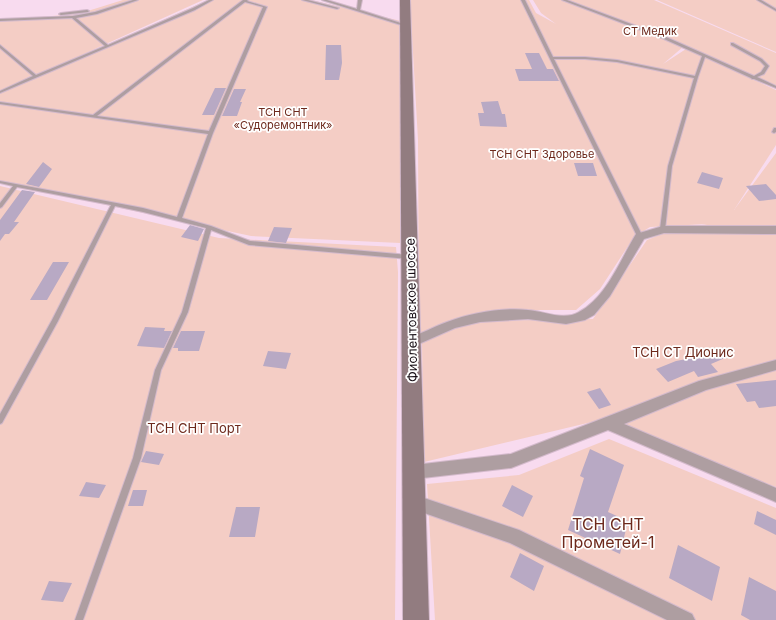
<svg xmlns="http://www.w3.org/2000/svg" width="776" height="620" viewBox="0 0 776 620" font-family="Inter,sans-serif">
	<style>
		.green { fill: #f4cdc5 }
		.building { fill: #b8a9c4 }
		.lines { fill: none; stroke-linecap: round; stroke-linejoin: round }
		.service-casing { stroke: #d4bacc; stroke-width: 2 }
		.minor-casing { stroke: #d4bacc; stroke-width: 2 }
		.secondary-casing { stroke: #d4bacc; stroke-width: 2 }
		.service { fill: #ae9ea1; fill-rule: evenodd }
		.minor { fill: #ae9ea1; fill-rule: evenodd }
		.secondary { fill: #927c80; fill-rule: evenodd }
		.labels { text-anchor: middle; dominant-baseline: central; stroke-width: 3.5; stroke-linejoin: round; paint-order: stroke }
		.far-park-label { font-size: 11px; fill: #6d291c; stroke: #fff }
		.street-label { font-size: 13px; fill: #160d14; stroke: #fff }
		.park-label { font-size: 13px; fill: #6d291c; stroke: #fff }
		.near-park-label { font-size: 16px; fill: #6d291c; stroke: #fff }
	</style>
	<rect width="100%" height="100%" fill="#f8dbef"/>
	<path class="green" d="M123,0h80l-203,92v-72l78,-6z
		M208,0h103l90,21 -1,222 -149,-7 -251,-54v-89z
		M410,0h119l7,13 20,11 -15,-11 -8,-13h121l122,53v34l-93,-40 -20,17 23,-15 90,41v55l-42,65 42,-57v334l-176,-67 -176,42 -2,-119 50,-22 121,-2 54,-79 20,-8 40,-8 -57,3 -16,10 -34,52 -24,21h-52l-48,3 -57,24 -1,-197z
		M657,0h119v52z
		M0,186l219,52 177,9 2,25 -3,348h-395z
		M609,439l167,69v112h-341l-8,-136 92,-9z"/>
	<path class="building" d="M326,45h15l1,18 -3,17h-14z
		M525,53h14l8,16h6l6,12h-40l-4,-12h17z
		M215,88h11l-12,27h-12z
		M234,89h12l-6,13h2l-5,14h-15z
		M498,101l4,13h3l2,13 -27,-1 -2,-13h6l-3,-11z
		M43,162l9,7 -13,18 -13,-3z
		M574,163h19l4,13h-19z
		M702,172l21,6 -4,11 -22,-6z
		M766,184l10,11v4l-17,2 -13,-15z
		M22,190l13,2 -21,30h5l-10,12h-4l-5,7v-21z
		M190,225l14,4 -6,12 -17,-4z
		M274,227l18,1 -6,15 -18,-2z
		M53,262h16l-22,38h-17z
		M145,327l20,1 -1,3h8l-8,17 -27,-2z
		M181,331h24l-6,20h-21v-3h-5z
		M268,351l23,2 -5,16 -23,-3z
		M723,352l2,6 -14,6 7,8 -20,5 -4,-6 -26,11 -12,-13 20,-8z
		M776,380v26l-17,2 -4,-7 -8,1 -11,-18z
		M600,388l11,17 -12,4 -12,-17z
		M590,449l34,16 -16,47 20,9 -8,33 -52,-24 16,-52 -4,-2z
		M146,451l18,3 -5,11 -18,-3z
		M86,482l20,3 -7,13 -20,-2z
		M512,485l21,11 -10,21 -21,-11z
		M133,490h14l-4,16h-15z
		M236,507h24l-5,30h-26z
		M757,511l19,9v15l-22,-11z
		M678,545l42,22 -8,34 -43,-23z
		M520,553l24,13 -10,25 -24,-14z
		M749,577l27,14v29h-26l-9,-5z
		M49,581l23,2 -9,19 -22,-2z"/>
	<g class="lines">
		<defs>
			<path id="service" d="M133,0h5l-41,14 -21,4 32,27 85,-37 16,-8h4l-18,10 -195,83v-2l33,-15 -33,-28v-3l36,30 69,-29 -33,-28 -72,3v-2l73,-3 22,-4z
				M243,0h5l-1,1 20,6 -54,126 -31,85 29,8 39,15 159,14 3,2 -3,2 -160,-14 -38,-15 -23,82 -27,58 -20,88 -58,162h-8l58,-162 22,-88 27,-58 24,-84 -63,-16 -28,-6 -57,115 -56,102 -2,1v-10l52,-94 59,-115 -94,-18 -15,20 -2,1v-5l13,-17 -13,-3v-2l143,27 34,9 31,-83 -208,-30v-2l93,13zM245,2l18,5 -54,124 -112,-15z
				M302,0h6l31,8 -2,1z
				M322,0h5l30,9 1,-9h4l-2,10 47,15 -3,1z
				M521,0h4l28,57h32l32,3 78,16 7,-20 -38,-17 -102,-39h5l99,37 88,39 7,-4 4,-6 -5,-5 -29,-16v-2h2l29,16 7,7 -5,8 -7,3 19,9v2l-22,-9h-2l-1,-1 -46,-21 -7,20 -26,89 -7,64 -2,1 -3,-2 8,-63 26,-88 -77,-16 -32,-3h-31l89,178 -3,2 -2,-1z
				M757,0h4l15,9v2z
				M87,10l2,1 -1,1 -27,3 -2,-1 2,-1z
				M774,128h2v4l-2,1 -2,-1z"/>
			<path id="minor" d="M663,226h113v8l-112,-1 -20,6 -34,57 -16,19 -9,5 -19,4 -38,-5 -48,3 -25,6 -43,19 -4,-1 -2,-4 2,-4c13,-4 25,-11 39,-16 24,-9 55,-15 81,-12 15,1 36,11 51,2 28,-15 41,-52 57,-78z
				M776,360v10l-70,20 -82,34 152,64v14l-168,-72 -97,38 -97,11 -5,-2 -2,-5 2,-5 5,-2 97,-11 188,-73z
				M415,495l104,35 173,84 3,6h-28l-157,-77 -100,-35 -3,-5 3,-5z"/>
			<path id="secondary" d="M400,0h10l19,620h-26z"/>
		</defs>
		<use href="#service" class="service-casing"/>
		<use href="#minor" class="minor-casing"/>
		<use href="#secondary" class="secondary-casing"/>
		<use href="#service" class="service"/>
		<use href="#minor" class="minor"/>
		<use href="#secondary" class="secondary"/>
	</g>
	<g class="labels">
		<g class="far-park-label">
			<text x="650" y="31">СТ Медик</text>
			<text x="283" y="112">ТСН СНТ<tspan x="283" dy="13">«Судоремонтник»</tspan></text>
			<text x="542" y="154">ТСН СНТ Здоровье</text>
		</g>
		<g class="street-label">
			<text transform="translate(411 310) rotate(-91)">Фиолентовское шоссе</text>
		</g>
		<g class="park-label">
			<text x="683" y="352">ТСН СТ Дионис</text>
			<text x="194" y="428">ТСН СНТ Порт</text>
		</g>
		<g class="near-park-label">
			<text x="608" y="524">ТСН СНТ<tspan x="608" dy="18">Прометей-1</tspan></text>
		</g>
	</g>
</svg>
